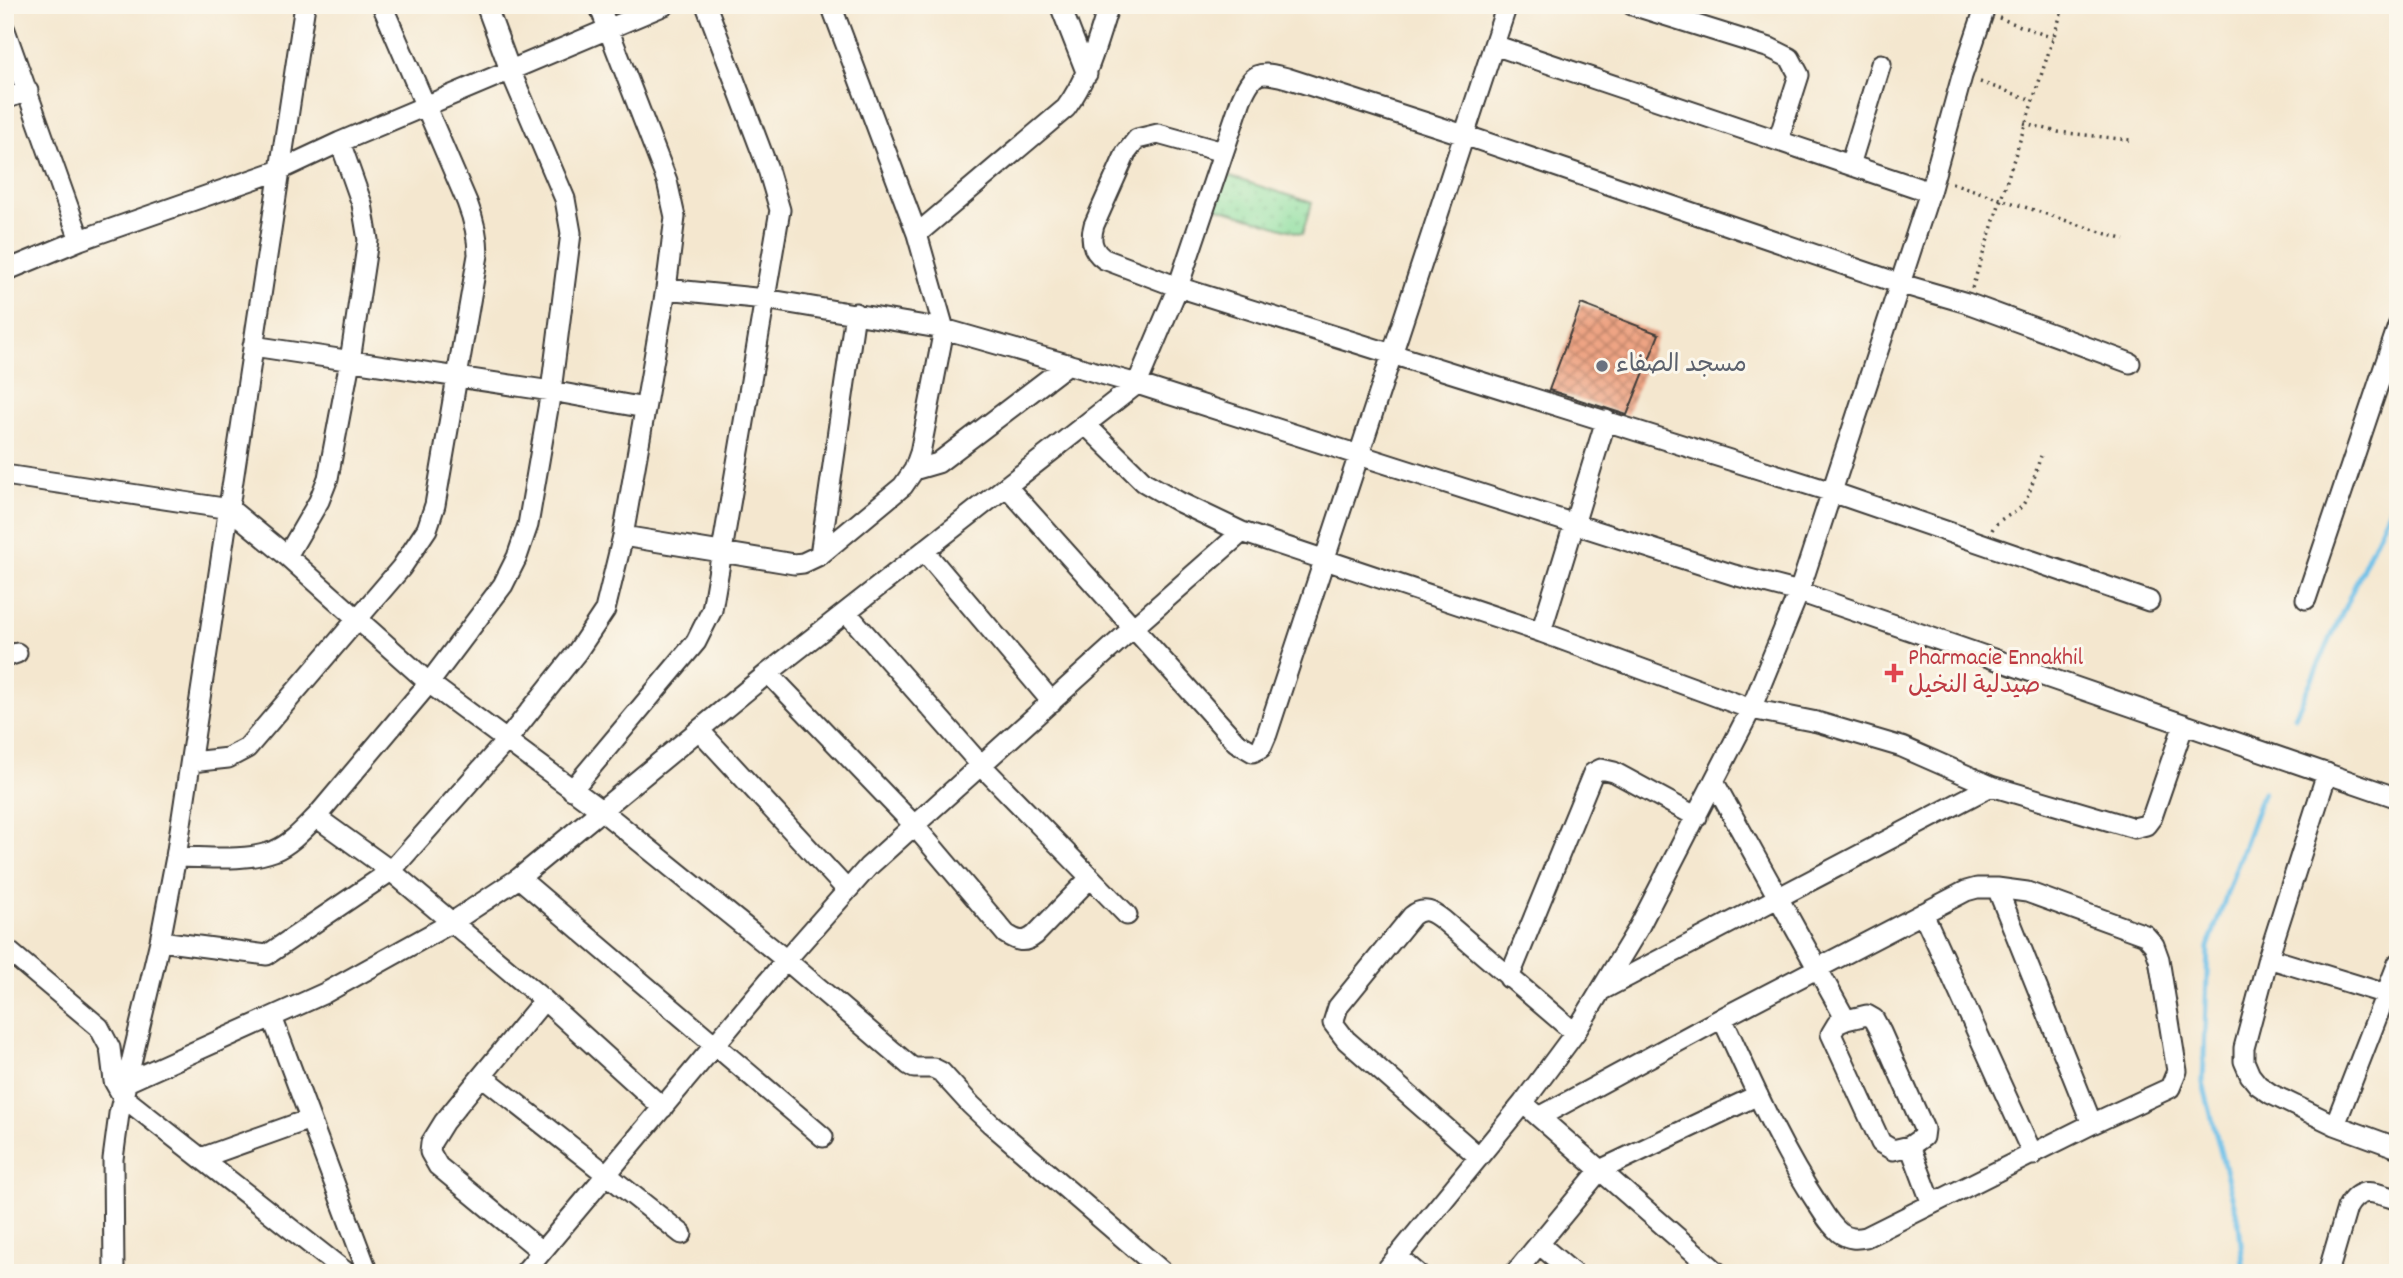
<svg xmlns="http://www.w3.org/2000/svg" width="2403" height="1278" viewBox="0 0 2403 1278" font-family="Dekko,'Playpen Sans Arabic',sans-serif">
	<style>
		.green { fill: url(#green-dots); stroke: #547d5e; stroke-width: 2 }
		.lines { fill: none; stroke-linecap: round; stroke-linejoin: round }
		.stream { stroke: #6cbfe8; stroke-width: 5 }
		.building { fill: url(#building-cross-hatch) }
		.minor-casing { stroke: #3c3a37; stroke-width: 23 }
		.path { stroke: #3c3a37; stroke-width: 3.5; stroke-dasharray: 2 5; stroke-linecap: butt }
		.minor { stroke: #fff; stroke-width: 19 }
		.worship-dot { fill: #6b7280; stroke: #fbf7ec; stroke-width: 2.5 }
		.health-dot { fill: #e0444e; stroke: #fbf7ec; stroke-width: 2.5 }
		.labels { text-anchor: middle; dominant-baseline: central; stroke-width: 6; stroke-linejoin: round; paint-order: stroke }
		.worship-label { font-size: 24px; fill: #5b616d; stroke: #fbf7ec; text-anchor: start }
		.health-label { font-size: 24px; fill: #be3a42; stroke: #fbf7ec; text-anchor: start }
	</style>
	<defs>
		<pattern id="green-dots" width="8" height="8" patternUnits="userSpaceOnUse" patternTransform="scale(1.75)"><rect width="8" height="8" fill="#8cde9f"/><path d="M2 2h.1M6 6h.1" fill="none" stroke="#78be88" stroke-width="1.8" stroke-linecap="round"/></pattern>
		<pattern id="building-cross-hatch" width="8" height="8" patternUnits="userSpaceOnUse" patternTransform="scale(1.75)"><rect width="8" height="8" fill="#eea484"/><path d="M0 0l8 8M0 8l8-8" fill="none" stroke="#c0856b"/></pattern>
	</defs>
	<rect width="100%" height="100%" fill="#fbf7ec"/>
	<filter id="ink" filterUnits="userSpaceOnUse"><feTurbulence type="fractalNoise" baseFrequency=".0143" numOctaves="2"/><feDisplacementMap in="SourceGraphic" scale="14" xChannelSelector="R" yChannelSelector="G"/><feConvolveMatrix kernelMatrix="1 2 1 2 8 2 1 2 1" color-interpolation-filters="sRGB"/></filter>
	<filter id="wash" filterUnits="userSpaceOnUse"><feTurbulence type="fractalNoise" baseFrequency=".00686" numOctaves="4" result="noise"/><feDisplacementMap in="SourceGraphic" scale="28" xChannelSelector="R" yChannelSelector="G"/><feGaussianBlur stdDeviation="1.57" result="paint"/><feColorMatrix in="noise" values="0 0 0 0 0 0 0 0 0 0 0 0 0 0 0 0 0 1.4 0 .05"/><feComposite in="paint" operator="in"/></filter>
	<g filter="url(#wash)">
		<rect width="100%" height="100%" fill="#f4e7cf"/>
		<path class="green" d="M1219,173l93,30 -10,31 -93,-29z"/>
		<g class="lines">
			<path class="stream" d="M2295,716l103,-225
				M2244,1273l-5,-49 -36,-141 5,-136 55,-155"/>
		</g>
		<g id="blocks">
			<path class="building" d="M1581,304l78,30 -32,81 -78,-25z"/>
		</g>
	</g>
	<g filter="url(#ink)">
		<use href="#blocks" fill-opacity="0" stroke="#3c3a37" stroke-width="2"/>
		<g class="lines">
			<defs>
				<path id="minor" d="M486,5l24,65 55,129 6,34 -20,158 -23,134 -11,32 -14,28 -74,98 -113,134 75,54 153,129 119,108
					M1060,5l27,69
					M1632,5l138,43 20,10 9,17 -21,66
					M5,30l75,210
					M1494,45l436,147
					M5,99l23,-8
					M1223,152l-65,-18 -21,5 -11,14 -32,72c-4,14 -3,25 10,34l74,28 654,205 317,109
					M1850,165l31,-101
					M917,234l149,-126c23,-31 31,-67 43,-103
					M5,271l75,-31 200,-70 60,-28 325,-137
					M666,289l99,10 179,30 193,55 597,191 65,17 599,206
					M253,346l298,45 94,17
					M1086,425l58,57 35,20 63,30 299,100 65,-212
					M914,470l24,-7 130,-99
					M5,475l225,34 57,47 142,127 173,128 184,149 123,105 5,3h19l8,4 30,33 19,18 174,150
					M1008,488l228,254 17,10 8,-4 6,-14 240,-729
					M623,536l171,28 9,-1 17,-8 83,-69 11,-16 6,-17 24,-124 -27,-95 -86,-229
					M925,552l127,150
					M820,555l35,-242
					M287,556l32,-55 9,-23 22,-117 18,-121 -6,-36 -22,-62
					M2306,599l92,-273
					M847,613l133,151 147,151
					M1541,632l210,77 66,13 85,25 89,39 143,42 12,-3 6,-8 32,-93
					M5,657l12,-4
					M768,673l145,151 93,110c11,7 18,10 29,1l55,-57
					M700,731l147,159
					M191,762l37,-4 19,-10 154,-180 26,-39 8,-24 43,-250c0,-19 -4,-35 -11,-53l-85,-197
					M2327,773l-59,185 -24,90v13l6,14 8,10 13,9 64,31 63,23
					M1714,782l132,238 21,-5 7,4 7,13 43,97 -1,8 -13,9 22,58
					M572,790l124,-148 16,-32 68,-400 -13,-44 -61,-161
					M176,857c31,0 68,5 98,-6 17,-7 30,-22 42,-34
					M519,878l304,259
					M1977,888h20l30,4 118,43 9,10 5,14 18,112 -7,17 -78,36 -226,113c-10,2 -17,2 -26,-4 -10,-8 -16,-19 -23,-30 -38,-57 -66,-123 -95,-185l244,-127z
					M1997,888l95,236
					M1923,913l110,242
					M160,941l107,14 124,-84 115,-130 71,-89 28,-42 18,-74 43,-247 9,-72 -8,-36 -68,-176
					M5,948l94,79 11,21 4,33 9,16 224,176
					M2268,958l118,36
					M1509,978l84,-205 8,-4 13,3 83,45
					M1602,990l389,-204
					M272,1017l96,256
					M1846,1020l-9,4 -6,10 50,109 12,7 17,-4
					M482,1076l200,158
					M127,1082l198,-89 126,-70 68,-45 249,-205 369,-289 41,-97 63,-187c12,-28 17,-30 46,-22l177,57 434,148 69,20 163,60
					M1523,1103l195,170
					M1541,1116l181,-98
					M2335,1125l63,-162
					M1479,1157l-133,-117 -13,-17 5,-16 74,-91c12,-10 21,-4 31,4l132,113
					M201,1158l109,-39
					M1539,1244l34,29
					M541,1251l-103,-85 -8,-14 1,-9 13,-21 100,-122
					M1397,1256l20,17
					M114,1273l-1,-114 6,-45 41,-173 16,-84 129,-852
					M524,1273l262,-313 82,-93 265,-239 109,-96
					M1384,1273l139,-170 52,-70 63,-104 113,-220 48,-117 131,-400 32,-116 24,-71
					M1515,1273l85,-103 158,-75
					M2328,1273l19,-65c13,-24 29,-15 51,-8"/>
			</defs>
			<use href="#minor" class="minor-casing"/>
			<path class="path" d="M1999,18l54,20
				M1980,82l52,18
				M2024,123l34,9 72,8
				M1952,183l173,57
				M1972,288l92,-283
				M1992,530c8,-14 18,-13 27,-21 12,-11 16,-38 22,-53"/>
			<use href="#minor" class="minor"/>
		</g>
	</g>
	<circle class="worship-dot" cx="1602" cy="366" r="7"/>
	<path class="health-dot" d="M1890.5 662.5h7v7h7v7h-7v7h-7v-7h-7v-7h7z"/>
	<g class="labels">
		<g class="worship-label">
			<text x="1616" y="366">مسجد الصفاء</text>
		</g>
		<g class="health-label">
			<text x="1908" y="659">Pharmacie Ennakhil<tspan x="1908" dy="28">صيدلية النخيل</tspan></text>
		</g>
	</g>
	<rect width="2403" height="1278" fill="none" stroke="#fbf7ec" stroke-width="28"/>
</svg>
